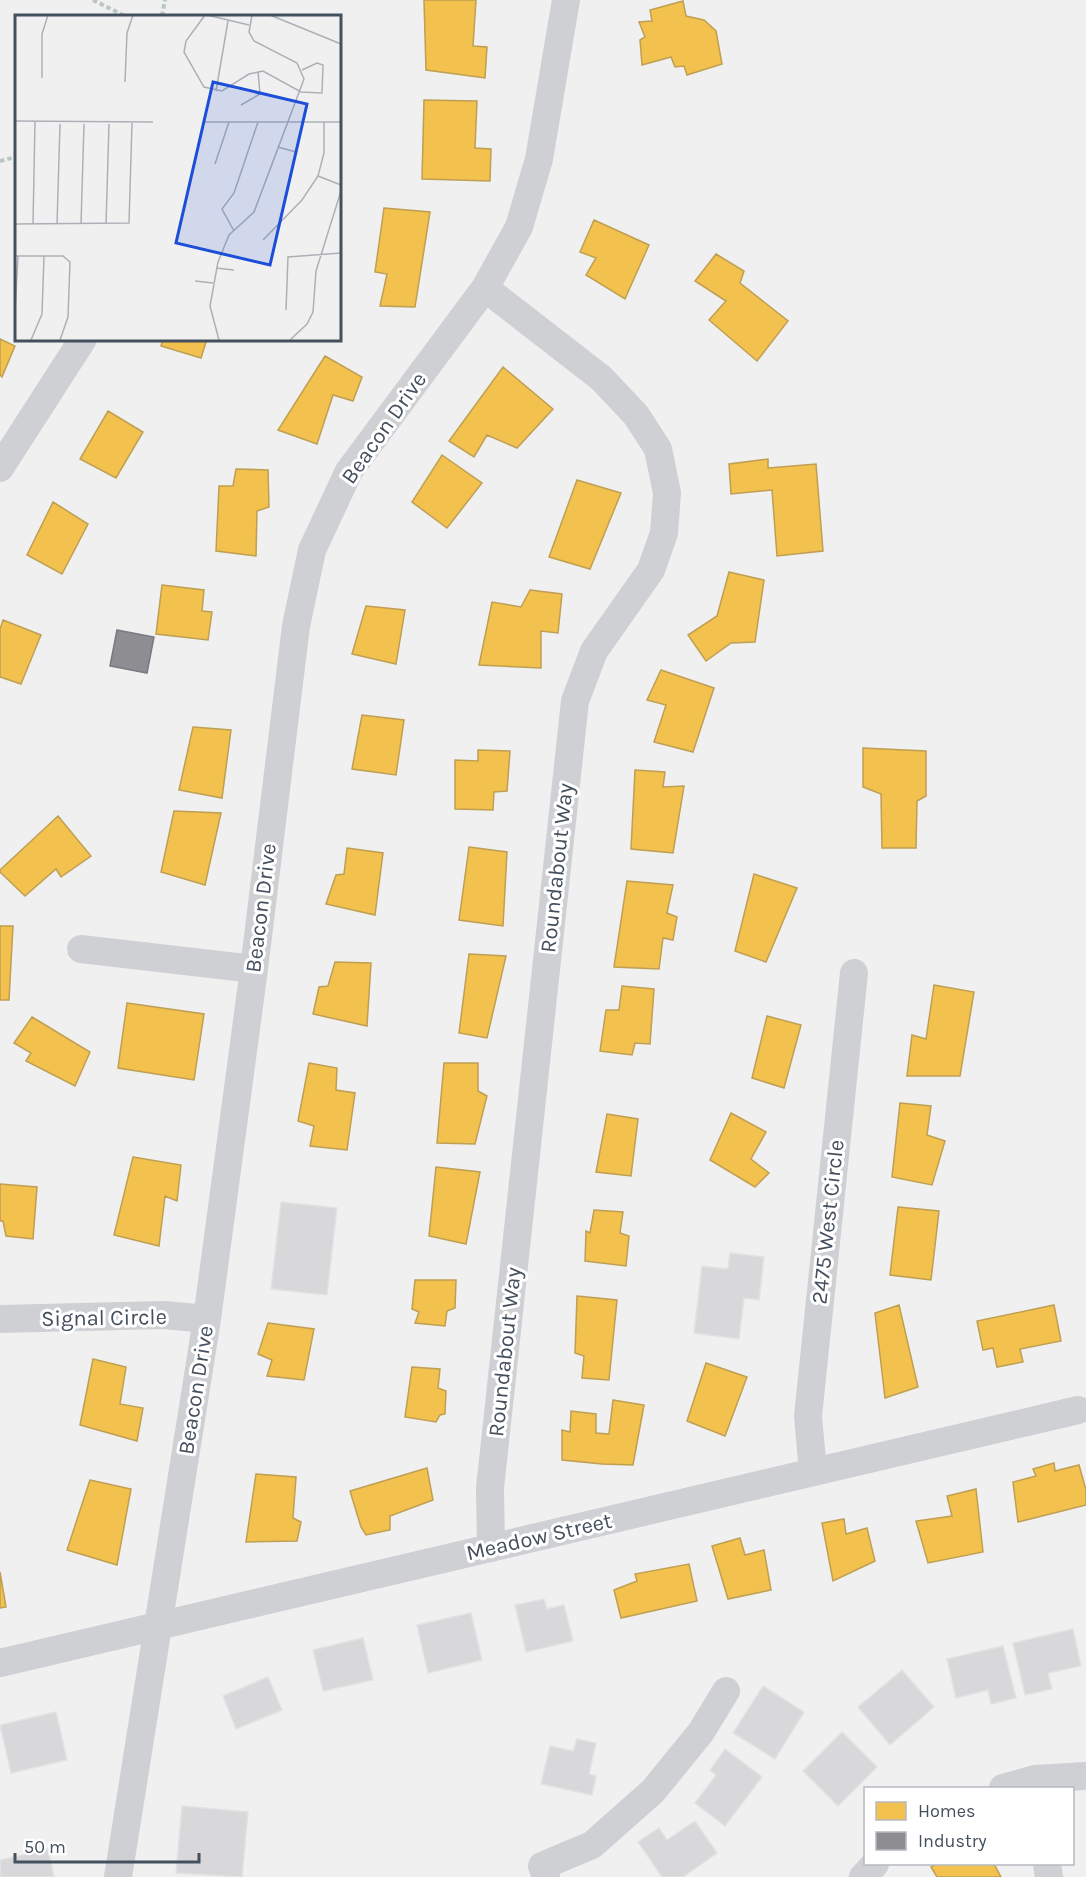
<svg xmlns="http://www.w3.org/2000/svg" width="1086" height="1877" viewBox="0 0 1086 1877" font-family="Karla,sans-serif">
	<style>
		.homes { fill: #f2c14e; stroke: #be9f53; stroke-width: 1.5 }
		.industry { fill: #8d8d92; stroke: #777b82; stroke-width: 1.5 }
		.building { fill: #d8d8da; stroke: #e2e2e3; stroke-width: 1.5 }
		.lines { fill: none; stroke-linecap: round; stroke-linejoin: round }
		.path { stroke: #b9c6c4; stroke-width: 4; stroke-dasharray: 4.5 3; stroke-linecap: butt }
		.street { stroke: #ced0d4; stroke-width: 28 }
		.labels { text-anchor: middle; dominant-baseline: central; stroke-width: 6; stroke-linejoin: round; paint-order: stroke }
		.street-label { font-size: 22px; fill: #45505e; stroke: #fff }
		.inset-road { fill: none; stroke: #acb0b6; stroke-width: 1.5 }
		.view { fill: #1d4ed8; fill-opacity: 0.15; stroke: #1d4ed8; stroke-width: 3 }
		.inset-edge { fill: none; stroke: #45505e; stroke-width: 3 }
	</style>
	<rect width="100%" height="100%" fill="#f1f0f0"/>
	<path class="homes" d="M424,0h52l-3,46 14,1 -2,31 -59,-8z
		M683,1l3,15 18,4 12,11 6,33 -35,11 -3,-9 -9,1 -4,-10 -29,8 -2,-25 5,-3 -6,-15 13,-1 -2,-11z
		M424,100l53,1 -2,47 16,1 -1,32 -68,-2z
		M384,208l46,4 -15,95 -35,-1 7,-32 -12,-2z
		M594,220l55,25 -24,54 -39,-24 10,-17 -16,-6z
		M716,254l28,17 -4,12 48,38 -31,40 -48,-41 17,-19 -31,-20z
		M0,339l15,7 -13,31 -2,-2z
		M163,339h44l-6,19 -40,-12z
		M325,356l37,21 -9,24 -20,-6 -16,49 -39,-14z
		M503,367l50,42 -36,39 -30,-13 -13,22 -25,-16z
		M108,411l35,21 -27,46 -36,-19z
		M442,455l40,28 -35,45 -35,-26z
		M768,459v9l48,-4 7,87 -46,5 -5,-66 -41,4 -2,-30z
		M236,469l32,1 1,37 -12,4 -1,45 -40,-5 3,-65h14z
		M577,480l44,13 -31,76 -41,-12z
		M53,502l35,22 -26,50 -35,-19z
		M729,572l35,8 -9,62 -24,1 -25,18 -18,-26 29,-19z
		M162,585l42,5 -2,21 10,1 -4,28 -52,-6z
		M530,590l32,4 -4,39 -17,-2v37l-62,-3 13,-63 29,5z
		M366,606l39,4 -9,54 -44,-10z
		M3,620l38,15 -20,49 -21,-7v-48z
		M661,670l53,18 -21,64 -39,-10 12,-37 -19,-5z
		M362,715l42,5 -8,55 -44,-6z
		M193,727l38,3 -9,68 -43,-8z
		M863,748l63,3v45l-9,5 -1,47h-34l-1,-54 -18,-7z
		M478,750l32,1 -3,40 -13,1 -1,18 -38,-1v-49l23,1z
		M635,770l30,2 -2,15 21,-1 -11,67 -42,-4z
		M174,811l47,2 -16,72 -44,-13z
		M58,816l33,40 -30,21 -5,-8 -31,27 -25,-24v-2z
		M469,847l38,5 -4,74 -44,-6z
		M347,848l36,5 -8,62 -49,-11 10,-29 8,-1z
		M754,874l43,14 -31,74 -31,-11z
		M627,881l46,4 -6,28 10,4 -4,23 -10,-2 -4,31 -45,-2z
		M0,926h13l-4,74h-9z
		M469,954l37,2 -19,82 -28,-5z
		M335,962l36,1 -4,63 -54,-12 6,-27 9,-1z
		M934,985l40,7 -14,84h-53l5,-41 14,4z
		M622,986l32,3 -4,55 -15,-1 -3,12 -32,-4 6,-41h13z
		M127,1003l77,11 -10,66 -76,-12z
		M767,1016l34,9 -17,63 -32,-10z
		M32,1017l58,35 -15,34 -49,-25 5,-8 -17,-10z
		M309,1063l28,5 -1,22 19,3 -8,57 -37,-4 4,-20 -16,-5z
		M444,1063h34v28l9,5 -12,48 -38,-1z
		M900,1103l31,3 -4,29 18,6 -13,44 -40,-8z
		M731,1113l35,19 -15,27 18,14 -14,14 -45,-27z
		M607,1114l31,5 -7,57 -35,-4z
		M133,1157l48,8 -4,36 -12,-5 -6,50 -45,-11z
		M436,1167l44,5 -14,72 -37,-8z
		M0,1184l37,3 -4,52 -27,-3 -3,-15h-3z
		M898,1207l41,4 -8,69 -41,-5z
		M594,1210l29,2 -3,21 9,3 -3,30 -41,-5 1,-30 4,2z
		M415,1280h41l-1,28 -8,3 -2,15 -30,-3 4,-11 -7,-3z
		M577,1296l40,4 -8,80 -27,-2 2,-22 -9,-3z
		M899,1305l19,82 -33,11 -10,-85z
		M1054,1305l7,36 -41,8 3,13 -26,5 -4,-19 -10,2 -6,-29z
		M268,1323l46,6 -10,51 -37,-4 5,-16 -14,-6z
		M93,1359l33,8 -6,37 23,4 -6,33 -57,-16z
		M706,1363l41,14 -22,59 -38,-15z
		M412,1367l28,2 -2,19 8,3 -1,23 -5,1 -4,7 -31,-5z
		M613,1400l31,5 -11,60 -31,-1 -40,-4v-30l8,2 1,-21 25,3v19l13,1z
		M1054,1463l1,8 24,-6 7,25v15l-68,17 -5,-40 23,-6 -3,-7z
		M427,1468l6,32 -43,16v14l-24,5 -5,-8 -11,-36z
		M256,1474l40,3 -3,41 8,4 -4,19 -51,1z
		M90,1480l41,9 -14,76 -50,-15z
		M976,1489l7,63 -55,11 -12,-42 36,-5 -5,-20z
		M844,1519l2,15 21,-6 8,33 -42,20 -11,-58z
		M740,1538l5,17 19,-5 7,40 -43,9 -16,-53z
		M689,1564l8,37 -76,17 -7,-28 23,-9 -2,-7z
		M0,1572l6,35 -6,1z
		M936,1864h58l7,13h-64l-6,-10z"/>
	<path class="industry" d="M117,630l37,7 -7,36 -37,-7z"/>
	<path class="building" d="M281,1202l56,6 -10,87 -56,-6z
		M730,1253l34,4 -5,43 -15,-2 -5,41 -45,-6 8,-67 26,3z
		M544,1599l3,10 17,-4 9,36 -47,11 -11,-47z
		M471,1613l11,47 -54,13 -11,-48z
		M1073,1629l8,37 -33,7 4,16 -27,6 -12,-52z
		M363,1638l10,42 -50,11 -10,-41z
		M1003,1646l13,52 -25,6 -3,-14 -32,8 -9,-39z
		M902,1670l32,37 -44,38 -32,-38z
		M268,1677l14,33 -46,19 -13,-33z
		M763,1686l41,26 -29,47 -42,-26z
		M56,1712l11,48 -56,13 -11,-48z
		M842,1732l35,35 -39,39 -35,-35z
		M577,1739l19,4 -7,31 7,2 -4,19 -51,-11 9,-38 23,5z
		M725,1749l37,28 -37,49 -30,-23 21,-28 -6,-5z
		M182,1806l66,6 -6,65 -66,-4z
		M695,1821l22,32 -34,24h-21l-24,-35 21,-14 8,12z
		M48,1849l6,28h-54v-17z"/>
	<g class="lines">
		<path class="path" d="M93,0l32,16
			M162,16l3,-16
			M0,161l16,-4"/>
		<path class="street" d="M485,288l116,90 35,37 22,34 9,44 -3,40 -13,37 -57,81 -19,50 -85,787 1,60
			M0,468l83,-129
			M81,949l173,20
			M0,1319l164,-4 43,4
			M813,1472l-5,-56 46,-443
			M0,1663l1078,-253
			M1003,1788l32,-9 51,-3
			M1047,1864l2,13
			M118,1877l89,-558 47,-350 42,-343 16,-76 37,-79 136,-183 34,-61 20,-68 27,-159
			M546,1877l-4,-11 50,-21 61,-54 48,-59 25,-41
			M863,1877l12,-13"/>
	</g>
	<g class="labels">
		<g class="street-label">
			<text transform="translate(384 428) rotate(-55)">Beacon Drive</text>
			<text transform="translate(557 868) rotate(-84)">Roundabout Way</text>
			<text transform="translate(261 908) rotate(-83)">Beacon Drive</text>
			<text transform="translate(828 1222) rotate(-84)">2475 West Circle</text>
			<text transform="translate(104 1318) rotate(-1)">Signal Circle</text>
			<text transform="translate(505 1352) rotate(-84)">Roundabout Way</text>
			<text transform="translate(196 1390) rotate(-81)">Beacon Drive</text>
			<text transform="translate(539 1537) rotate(-13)">Meadow Street</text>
		</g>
	</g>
	<g transform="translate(15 15)">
		<rect width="326" height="326" fill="#f1f0f0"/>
		<path class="inset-road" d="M190,0l-19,26 -2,11 20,35 18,4 27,-17 14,-3 38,21 21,1 1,-28 -6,-2 -15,7M192,0l42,10M255,0l71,29M27,63v-44l6,-19M110,67l2,-49 6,-18M201,76l12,-70M226,90l19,-11 -2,-23M0,106l138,1M190,107h136M263,132l18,5M200,149l14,-42M303,161l23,9M0,209l114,-1 3,-100M18,209l2,-103M42,209l3,-100M66,209l3,-100M91,209l3,-100M219,216l-12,-22 12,-16 24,-71M248,225l39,-40 16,-24 6,-23v-31M0,241h48l7,6 -2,55 -8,23M201,253l18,2M180,266l18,2M0,295l3,-54M271,295l2,-53 53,-4M16,325l11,-26 2,-58M204,325l-9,-34 8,-44 11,-27 25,-23 50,-133 -7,-16 -43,-22 -5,-9 3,-17M275,325l17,-16 6,-12 3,-41 25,-80"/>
		<path class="view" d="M198,67l94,22 -37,161 -94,-22z"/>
		<rect width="326" height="326" class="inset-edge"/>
	</g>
	<rect x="864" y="1787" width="210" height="78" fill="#ffffff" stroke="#b5b9bf" stroke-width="1.5"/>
	<rect x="876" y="1802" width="30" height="18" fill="#f2c14e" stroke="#b5b9bf" stroke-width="1.5"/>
	<text x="918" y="1817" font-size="18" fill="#45505e">Homes</text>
	<rect x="876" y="1832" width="30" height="18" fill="#8d8d92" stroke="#b5b9bf" stroke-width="1.5"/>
	<text x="918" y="1847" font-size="18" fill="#45505e">Industry</text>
	<path d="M15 1853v9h184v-9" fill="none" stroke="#45505e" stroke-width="3"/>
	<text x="24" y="1853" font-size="18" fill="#45505e" stroke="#ffffff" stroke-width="4.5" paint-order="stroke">50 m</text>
</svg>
